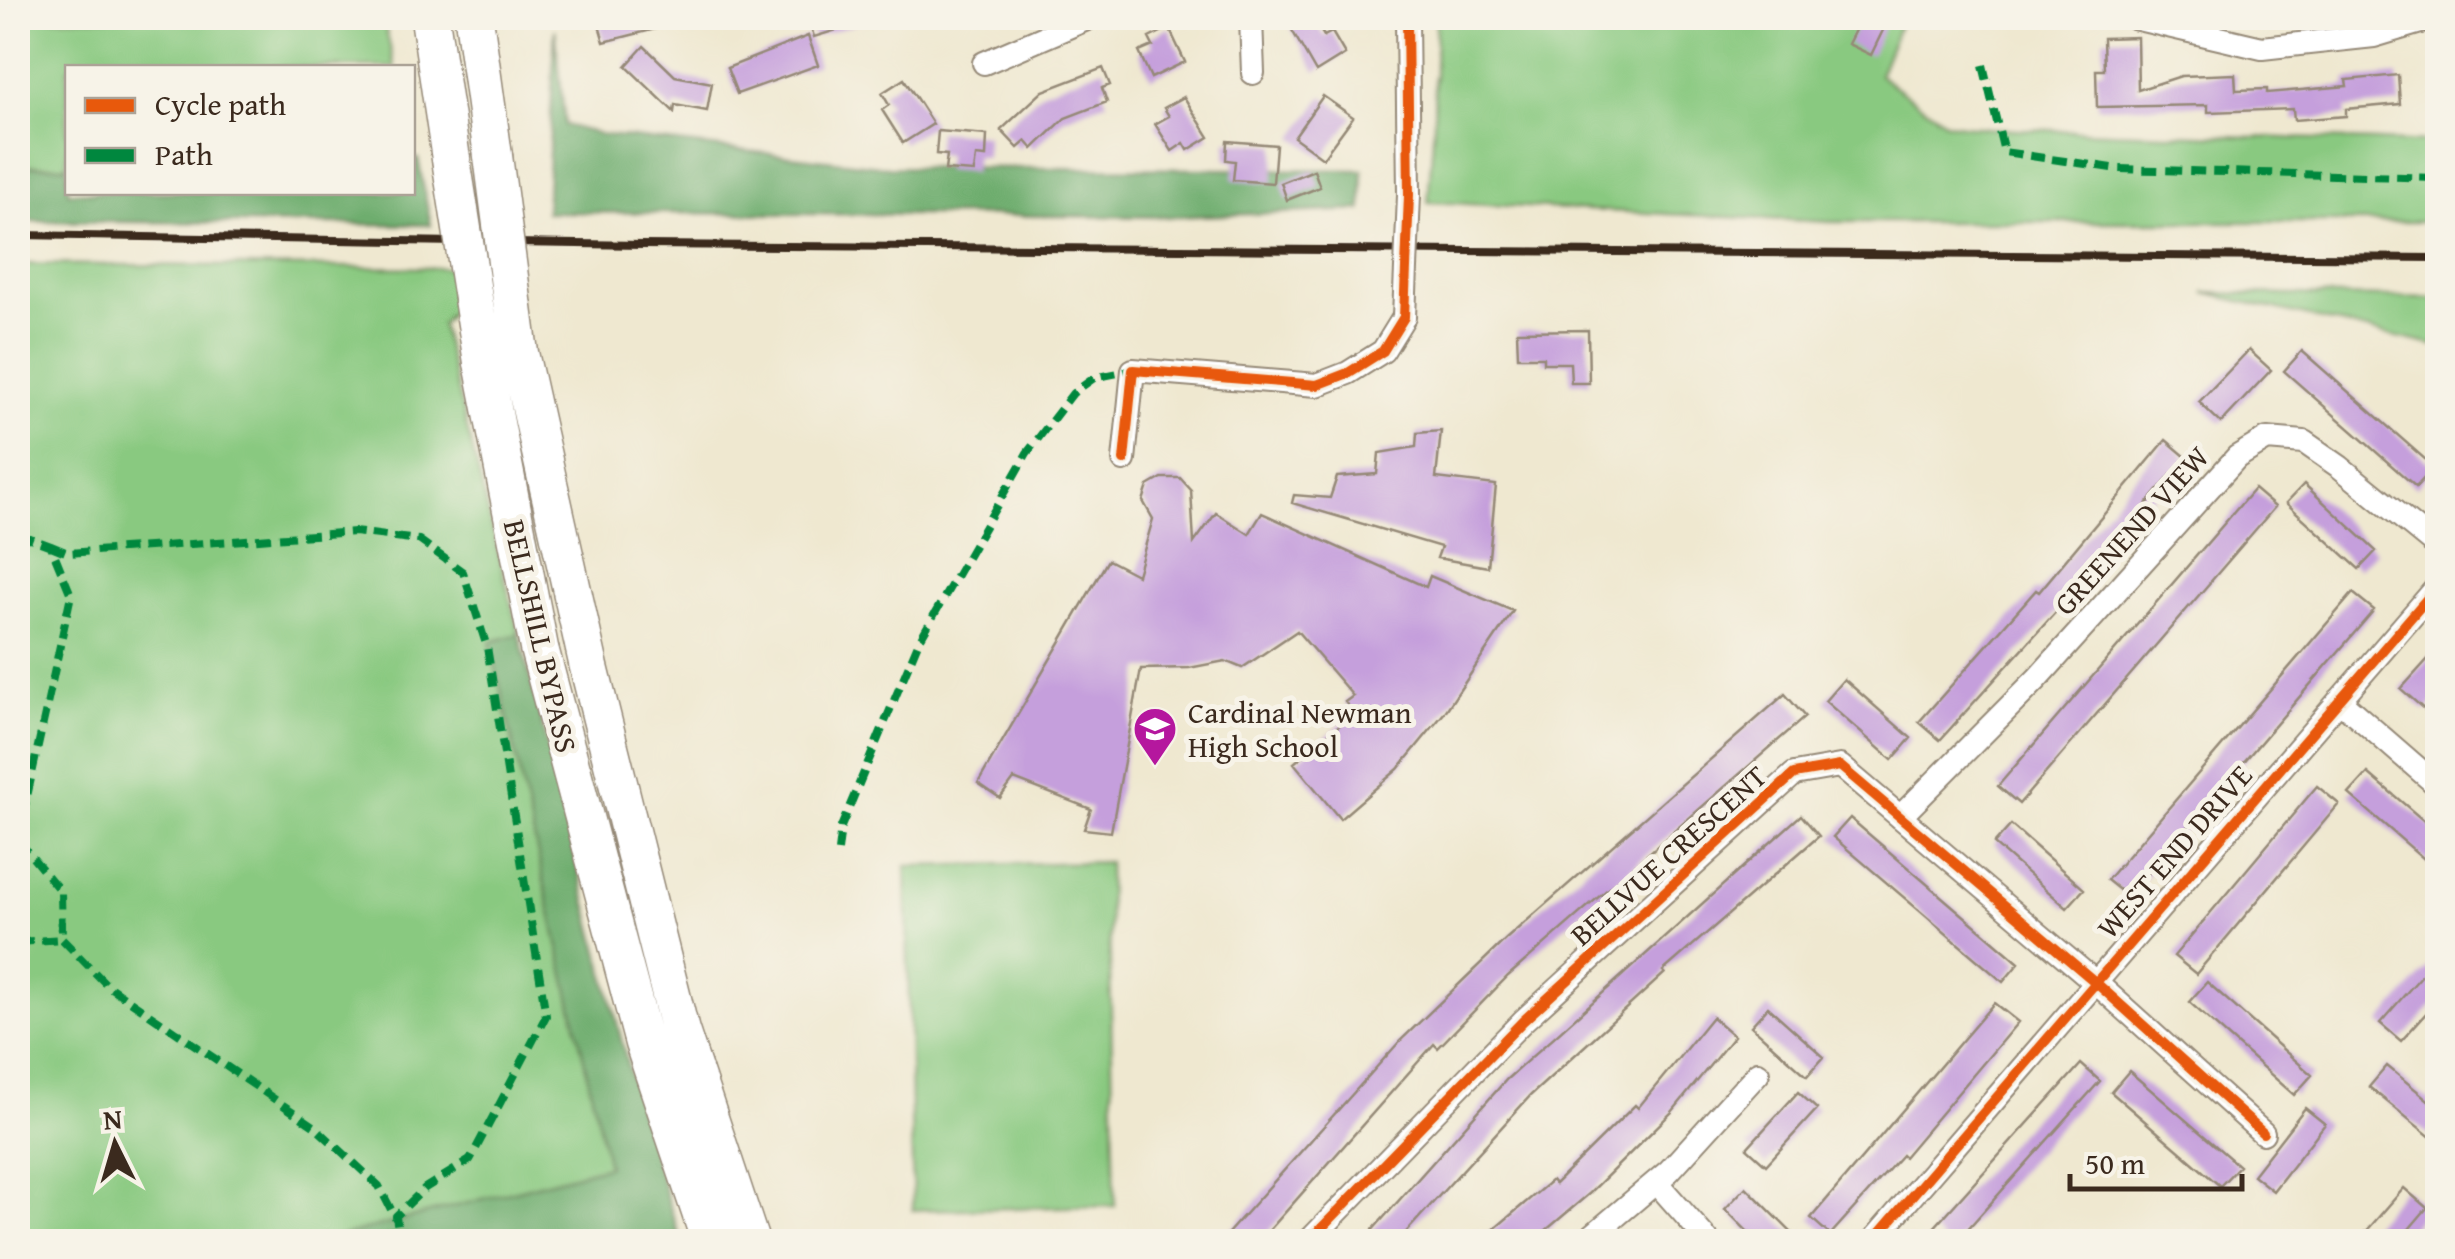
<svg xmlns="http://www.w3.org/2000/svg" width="2455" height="1259" viewBox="0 0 2455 1259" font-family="'Gentium Book Plus',serif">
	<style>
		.green { fill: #89c980; stroke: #627a4f; stroke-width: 2.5 }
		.forest { fill: #6ead6e; stroke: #546c46; stroke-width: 2.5 }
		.building { fill: #c59fdc }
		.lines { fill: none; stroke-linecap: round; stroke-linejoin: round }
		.minor-casing { stroke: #958977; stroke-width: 26 }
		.trunk-casing { stroke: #958977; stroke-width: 41 }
		.minor { stroke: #fff; stroke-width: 22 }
		.trunk { stroke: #fff; stroke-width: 38 }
		.rail { stroke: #3b2a1e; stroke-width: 8 }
		.minor-bridge-casing { stroke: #958977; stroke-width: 26; stroke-linecap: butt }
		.trunk-bridge-casing { stroke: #958977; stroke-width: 41; stroke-linecap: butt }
		.minor-bridge { stroke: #fff; stroke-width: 22 }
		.trunk-bridge { stroke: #fff; stroke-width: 38 }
		.quiet { stroke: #00873e; stroke-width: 8; stroke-dasharray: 15 8; stroke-linecap: butt }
		.cycleway-casing { stroke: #f7f3e8; stroke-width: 16 }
		.cycleway { stroke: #e8590c; stroke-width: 10 }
		.labels { text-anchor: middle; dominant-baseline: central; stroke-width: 10; stroke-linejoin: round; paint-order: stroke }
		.street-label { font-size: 30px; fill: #3b2a1e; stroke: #f7f3e8 }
		.poi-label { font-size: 30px; fill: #3b2a1e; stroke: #f7f3e8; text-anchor: start }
	</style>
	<rect width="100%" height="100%" fill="#f7f3e8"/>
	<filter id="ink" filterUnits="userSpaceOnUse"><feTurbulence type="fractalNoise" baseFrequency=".01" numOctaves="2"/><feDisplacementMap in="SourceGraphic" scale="20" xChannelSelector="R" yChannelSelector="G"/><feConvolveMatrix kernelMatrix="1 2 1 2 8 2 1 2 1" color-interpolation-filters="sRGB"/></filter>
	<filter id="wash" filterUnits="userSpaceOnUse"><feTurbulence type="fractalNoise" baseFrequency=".0048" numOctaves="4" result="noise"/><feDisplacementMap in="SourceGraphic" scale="40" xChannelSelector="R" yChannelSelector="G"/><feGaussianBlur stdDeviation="2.25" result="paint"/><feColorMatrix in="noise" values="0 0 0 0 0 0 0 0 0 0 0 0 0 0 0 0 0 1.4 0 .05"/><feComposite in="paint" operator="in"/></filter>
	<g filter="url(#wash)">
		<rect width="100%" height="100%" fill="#efe8d0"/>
		<path class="green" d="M18,18h365l12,49 -327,1 -1,98h-49z
			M1436,18h466l-23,57 68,48 40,5 450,15v79h-608l-401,-20 6,-78z
			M18,264l432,4 6,38 -15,19 198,785 42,131 -663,1z
			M2204,293l233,5v48z
			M1108,862l7,344 -202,4 -7,-344z"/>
		<path class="forest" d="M555,29l10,96 34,9 289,33 475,3 -1,40 -193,7 -623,-5z
			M413,159h5l13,66 -413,-4v-55h49l1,26h344z
			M519,634l120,476 42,131 -362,1 289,-76 -118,-524z"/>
		<g id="blocks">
			<path class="building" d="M614,18h60l1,6 -71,18 -6,-20z
				M808,18h54l1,4 -49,15z
				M1285,18h28l11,18 8,-4 13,22 -29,18z
				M1861,18h11l14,6 -15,31 -23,-11z
				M1169,28l16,34 -34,16 -12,-26 14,-6 -4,-8z
				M808,36l10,29 -81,29 -10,-26z
				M2137,37l1,53 43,-14 54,-2 1,16 31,-1v4l80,-7 -1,-6 52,-5 2,29 -54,5v7l-52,4 -1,-11 -85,3v-7l-111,2 -1,-37h8l-1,-32z
				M644,46l31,30 37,7 -5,28 -32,-6 -1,7 -48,-46z
				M1103,68l7,17 -8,3 5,14 -42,16 -32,31 -7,-8 -8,7 -17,-18 42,-39z
				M904,79l29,45 -30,19 -21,-33 7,-5 -7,-12z
				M1323,96l30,21 -30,41 -29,-21z
				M1184,97l25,40 -21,13 -4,-7 -12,8 -17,-27 14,-8 -5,-8z
				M938,131l49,4 -1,22 -10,-1 -2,16 -29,-2 2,-15 -11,-1z
				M1227,141l49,4 -3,38 -40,-3 2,-19 -9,-1z
				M1314,170l6,17 -33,13 -6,-17z
				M1588,330l1,53h-18l-1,-20h-27v-6h-25l-1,-26z
				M2249,350l22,20 -50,53 -22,-21z
				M2302,351l132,116 -18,20 -132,-116z
				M1441,431l-5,47 60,7 -8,82 -51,-9 4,-11 -149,-44 2,-8 36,3 7,-21 40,-3 2,-21 37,-6 1,-14z
				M2166,440l20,17 -113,136 -133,147 -21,-18 117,-132 3,2z
				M1162,478h18l11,12 3,53 22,-30 33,21 13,-21 164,74 4,-11 83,35 -68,101 -47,57 -58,50 -46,-56 60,-50 -9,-11 8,-6 -56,-65 -55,37 -17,-7 -36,7 -48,1 -30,163 -27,-3 7,-20 -77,-30 -14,19 -22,-15 130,-223 29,15 16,-56 -10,-18 5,-15z
				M2304,484l72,67 -17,18 -73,-66z
				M2254,489l21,18 -256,297 -21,-18z
				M2353,593l21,17 -246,287 -21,-17z
				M2438,648v50l-12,13 -25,-22z
				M1844,679l67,59 -19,22 -67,-59z
				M1785,694l20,23 -297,259 -70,72 -4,-4 -175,198h-39l180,-201 106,-102z
				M2368,773l70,60v38l-89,-77z
				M2317,786l22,18 -143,170 -22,-18z
				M1801,815l18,21 -156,135 2,2 -134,122 -134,147h-35l145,-163z
				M1850,818l169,145 -16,19 -170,-145z
				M2011,825l73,64 -17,19 -73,-64z
				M2438,957v43l-37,41 -21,-18z
				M2207,982l105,93 -18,20 -105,-93z
				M1994,1003l24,19 -114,135 -2,-2 -72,80 -19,-17z
				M1768,1007l56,50 -17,19 -56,-50z
				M1712,1017l22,19 -62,76 -82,81 -58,49h-53l73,-62 3,4 80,-79 3,3z
				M2081,1064l19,17 -144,161h-12l-12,-12z
				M2387,1066l51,42v35l-69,-56z
				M2129,1071l110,95 -19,20 -109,-94z
				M1798,1092l19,17 -51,56 -19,-17z
				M2305,1108l20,16 -52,67 -20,-16z
				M1746,1187l55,55h-43l-33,-33z
				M2404,1188l23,20 -29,34h-41z"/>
		</g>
	</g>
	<g filter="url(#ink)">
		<use href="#blocks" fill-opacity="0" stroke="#958977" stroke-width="2.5"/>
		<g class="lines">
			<defs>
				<path id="minor" d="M1251,18l2,55
					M1407,18l2,177
					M2134,18l128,30 112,-12 60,-18
					M984,63l105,-45
					M1124,460l9,-90 184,15 31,-12 35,-22 21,-34
					M2339,700l99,86
					M1900,817l137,-138 200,-222 30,-18 37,3 36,25 98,80
					M1656,1182l53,60
					M1308,1242l215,-221 271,-247 46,-8 254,215 169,152
					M1585,1242l84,-71 89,-98
					M1872,1242l566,-656"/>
				<path id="trunk" d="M430,18l21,141
					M474,18l19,138
					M519,353l70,314 91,364 70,211
					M483,362l56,286 105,395 67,199"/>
			</defs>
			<use href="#minor" class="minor-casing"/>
			<use href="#trunk" class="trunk-casing"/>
			<use href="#minor" class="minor"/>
			<use href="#trunk" class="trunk"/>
			<path class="rail" d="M18,235l624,10 1796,13"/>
			<defs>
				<path id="minor-bridge" d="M1404,317l5,-122"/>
				<path id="trunk-bridge" d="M493,156l26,197
					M451,159l32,203"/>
			</defs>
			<use href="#minor-bridge" class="minor-bridge-casing"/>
			<use href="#trunk-bridge" class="trunk-bridge-casing"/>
			<use href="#minor-bridge" class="minor-bridge"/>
			<use href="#trunk-bridge" class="trunk-bridge"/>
			<path class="quiet" d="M1983,65l21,87 115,17 319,9
				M18,539l12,-1 21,8 20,49 -53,243
				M51,546l17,7 286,-21 65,8 44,32 24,75 59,369 -76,144 -45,28 -29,28 4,26
				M18,840l43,52 1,47 46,47 206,140 65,60 18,35
				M838,851l3,-24 77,-184 109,-190 46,-60 21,-15 39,-8
				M18,942l44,-3"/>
			<defs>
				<path id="cycleway" d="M1124,460l9,-90 184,15 31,-12 35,-22 21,-34 5,-122 -2,-177
					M1308,1242l215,-221 271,-247 46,-8 254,215 169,152
					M1872,1242l566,-656"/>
			</defs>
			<use href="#cycleway" class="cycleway-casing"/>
			<use href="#cycleway" class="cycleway"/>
		</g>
	</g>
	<defs>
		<symbol id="school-pin" viewBox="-11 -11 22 30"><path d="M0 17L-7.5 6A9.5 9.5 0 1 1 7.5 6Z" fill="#b5179e" stroke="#f7f3e8"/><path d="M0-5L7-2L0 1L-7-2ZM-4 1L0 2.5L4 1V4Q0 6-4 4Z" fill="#fff"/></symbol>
	</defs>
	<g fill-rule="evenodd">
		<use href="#school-pin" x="1130" y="704" width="50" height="68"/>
	</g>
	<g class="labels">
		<g class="street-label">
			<text transform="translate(2131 530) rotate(-48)">GREENEND VIEW</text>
			<text transform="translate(541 636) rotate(77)">BELLSHILL BYPASS</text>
			<text transform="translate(2174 851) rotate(-49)">WEST END DRIVE</text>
			<text transform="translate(1668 855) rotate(-42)">BELLVUE CRESCENT</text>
		</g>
		<g class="poi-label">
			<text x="1188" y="712">Cardinal Newman<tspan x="1188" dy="34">High School</tspan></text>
		</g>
	</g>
	<rect width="2455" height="1259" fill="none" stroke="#f7f3e8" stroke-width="60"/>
	<rect x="65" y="65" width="350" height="130" fill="#f7f3e8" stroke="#aca397" stroke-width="2.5"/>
	<rect x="85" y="98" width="50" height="15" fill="#e8590c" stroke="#aca397" stroke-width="2.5"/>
	<text x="155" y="115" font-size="30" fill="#3b2a1e">Cycle path</text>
	<rect x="85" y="148" width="50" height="15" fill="#00873e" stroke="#aca397" stroke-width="2.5"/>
	<text x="155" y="165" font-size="30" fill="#3b2a1e">Path</text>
	<g transform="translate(115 1144) rotate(355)" stroke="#f7f3e8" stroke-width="8" paint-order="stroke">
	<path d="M0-8L18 38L0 25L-18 38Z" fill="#3b2a1e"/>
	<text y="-15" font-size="28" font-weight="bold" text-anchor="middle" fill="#3b2a1e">N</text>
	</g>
	<path d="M2070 1174v15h172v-15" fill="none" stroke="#3b2a1e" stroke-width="5"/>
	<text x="2085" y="1174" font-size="30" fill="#3b2a1e" stroke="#f7f3e8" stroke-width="8" paint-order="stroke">50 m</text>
</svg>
